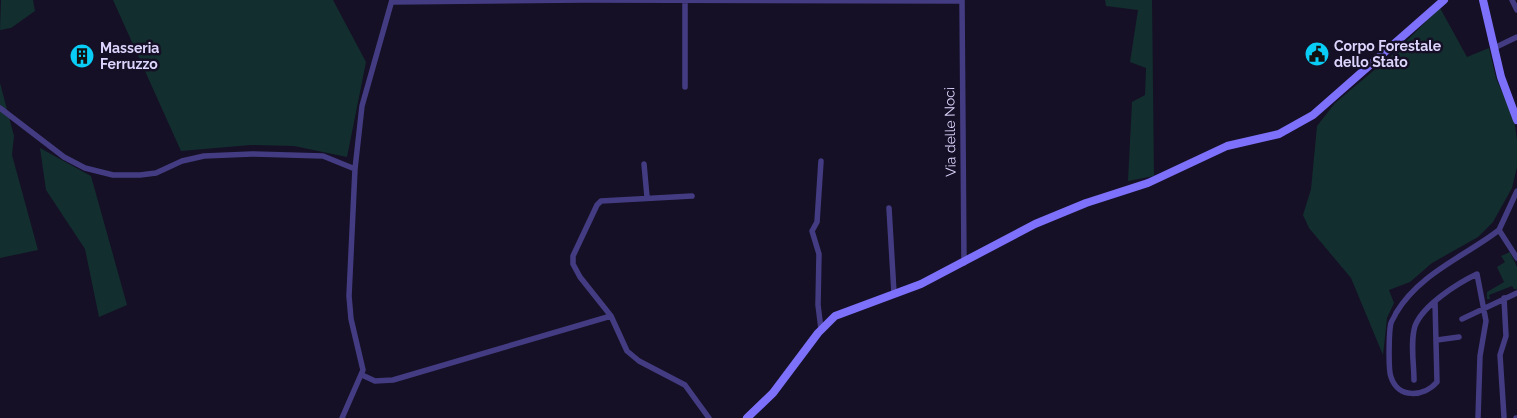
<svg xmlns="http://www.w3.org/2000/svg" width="1517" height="418" viewBox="0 0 1517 418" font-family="Raleway,sans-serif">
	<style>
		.green { fill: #132e2f }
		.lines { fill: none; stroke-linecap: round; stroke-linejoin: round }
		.street { stroke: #443c82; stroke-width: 5.5 }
		.secondary { stroke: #7d70fa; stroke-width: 8 }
		.labels { text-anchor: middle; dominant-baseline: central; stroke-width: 5; stroke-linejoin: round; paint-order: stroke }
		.poi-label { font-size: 14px; font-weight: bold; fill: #ddd5fd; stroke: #151025; text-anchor: start }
		.street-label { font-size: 14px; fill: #ddd5fd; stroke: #151025 }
	</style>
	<rect width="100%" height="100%" fill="#151025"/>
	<path class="green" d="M1,0h32l2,11 -24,17 -11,2z
		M113,0h220l33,62 -19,95 -53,-11 -43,-1 -70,6z
		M1105,0h47l2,176 -26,5 4,-79 13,-7 1,-27 -16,-6 8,-52 -32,-4z
		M1440,8l27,49 22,-9 7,30 18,41 3,21v27l-5,21 -19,34 -15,15 -46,26 -22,19 -21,8 5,13 -7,15 -4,37 -32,-77 -42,-50 -6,-13 8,-26 6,-63 18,-23 57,-48z
		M0,83l14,53 -2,19 26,95 -38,8z
		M40,148l51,28 36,129 -28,12 -14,-68 -39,-59z
		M1510,252l7,15v22h-3l-2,-3 -23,9 1,4h-3v-7l17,-10 -7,-15 8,-5 -4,-6z"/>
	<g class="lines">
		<path class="street" d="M962,0l2,263
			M1512,0l5,10
			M392,2l193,-2 377,1
			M1494,48l23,-11
			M685,87v-86
			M0,108l64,49 21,11 28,7h27l16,-2 26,-12 22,-5 48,-2 71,2 32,13
			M821,161l-4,61 -5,9 7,23 -1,51 3,24
			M644,164l3,33
			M1517,191l-18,39 18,28
			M692,196l-91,5 -4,4 -24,51v8l7,13 31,39 16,35 12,10 46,24 24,33
			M889,208l5,85
			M1435,302l2,80c-13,15 -39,17 -46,-5 -3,-7 -2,-47 0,-54 1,-3 4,-7 5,-10 24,-40 68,-56 103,-83
			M1462,319l55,-26
			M1437,340l22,-3
			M362,375l13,6 18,-1 218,-64
			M1414,380c0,-16 -4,-38 1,-54 8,-21 43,-43 62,-52l9,47 -6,35 -2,62
			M1504,417l-4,-62 6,-19 -2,-38
			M342,418l21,-48 -12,-51 -2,-23 6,-127 7,-63 30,-106
			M1516,418h1"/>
		<path class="secondary" d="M1483,0l18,77 16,43
			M747,418l26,-25 45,-60 17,-17 86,-32 114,-60 51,-21 62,-20 79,-37 52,-12 34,-19 131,-115"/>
	</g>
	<defs>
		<symbol id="civic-disc" viewBox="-11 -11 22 22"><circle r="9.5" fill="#09cdf6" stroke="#151025"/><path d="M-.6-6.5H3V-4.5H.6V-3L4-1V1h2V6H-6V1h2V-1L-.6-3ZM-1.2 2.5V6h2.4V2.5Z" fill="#111"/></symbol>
		<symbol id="building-disc" viewBox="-11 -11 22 22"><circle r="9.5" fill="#09cdf6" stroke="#151025"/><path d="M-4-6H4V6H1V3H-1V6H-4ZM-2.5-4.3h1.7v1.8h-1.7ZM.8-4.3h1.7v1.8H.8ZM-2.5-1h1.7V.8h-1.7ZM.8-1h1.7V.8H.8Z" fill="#111"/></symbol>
	</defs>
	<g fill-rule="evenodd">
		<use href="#civic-disc" x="1303" y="40" width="28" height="28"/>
		<use href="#building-disc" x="68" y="42" width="28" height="28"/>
	</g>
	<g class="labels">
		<g class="poi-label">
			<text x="1334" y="46">Corpo Forestale<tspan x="1334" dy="16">dello Stato</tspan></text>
			<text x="100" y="48">Masseria<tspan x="100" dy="16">Ferruzzo</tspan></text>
		</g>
		<g class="street-label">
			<text transform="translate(950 132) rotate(-91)">Via delle Noci</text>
		</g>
	</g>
</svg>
